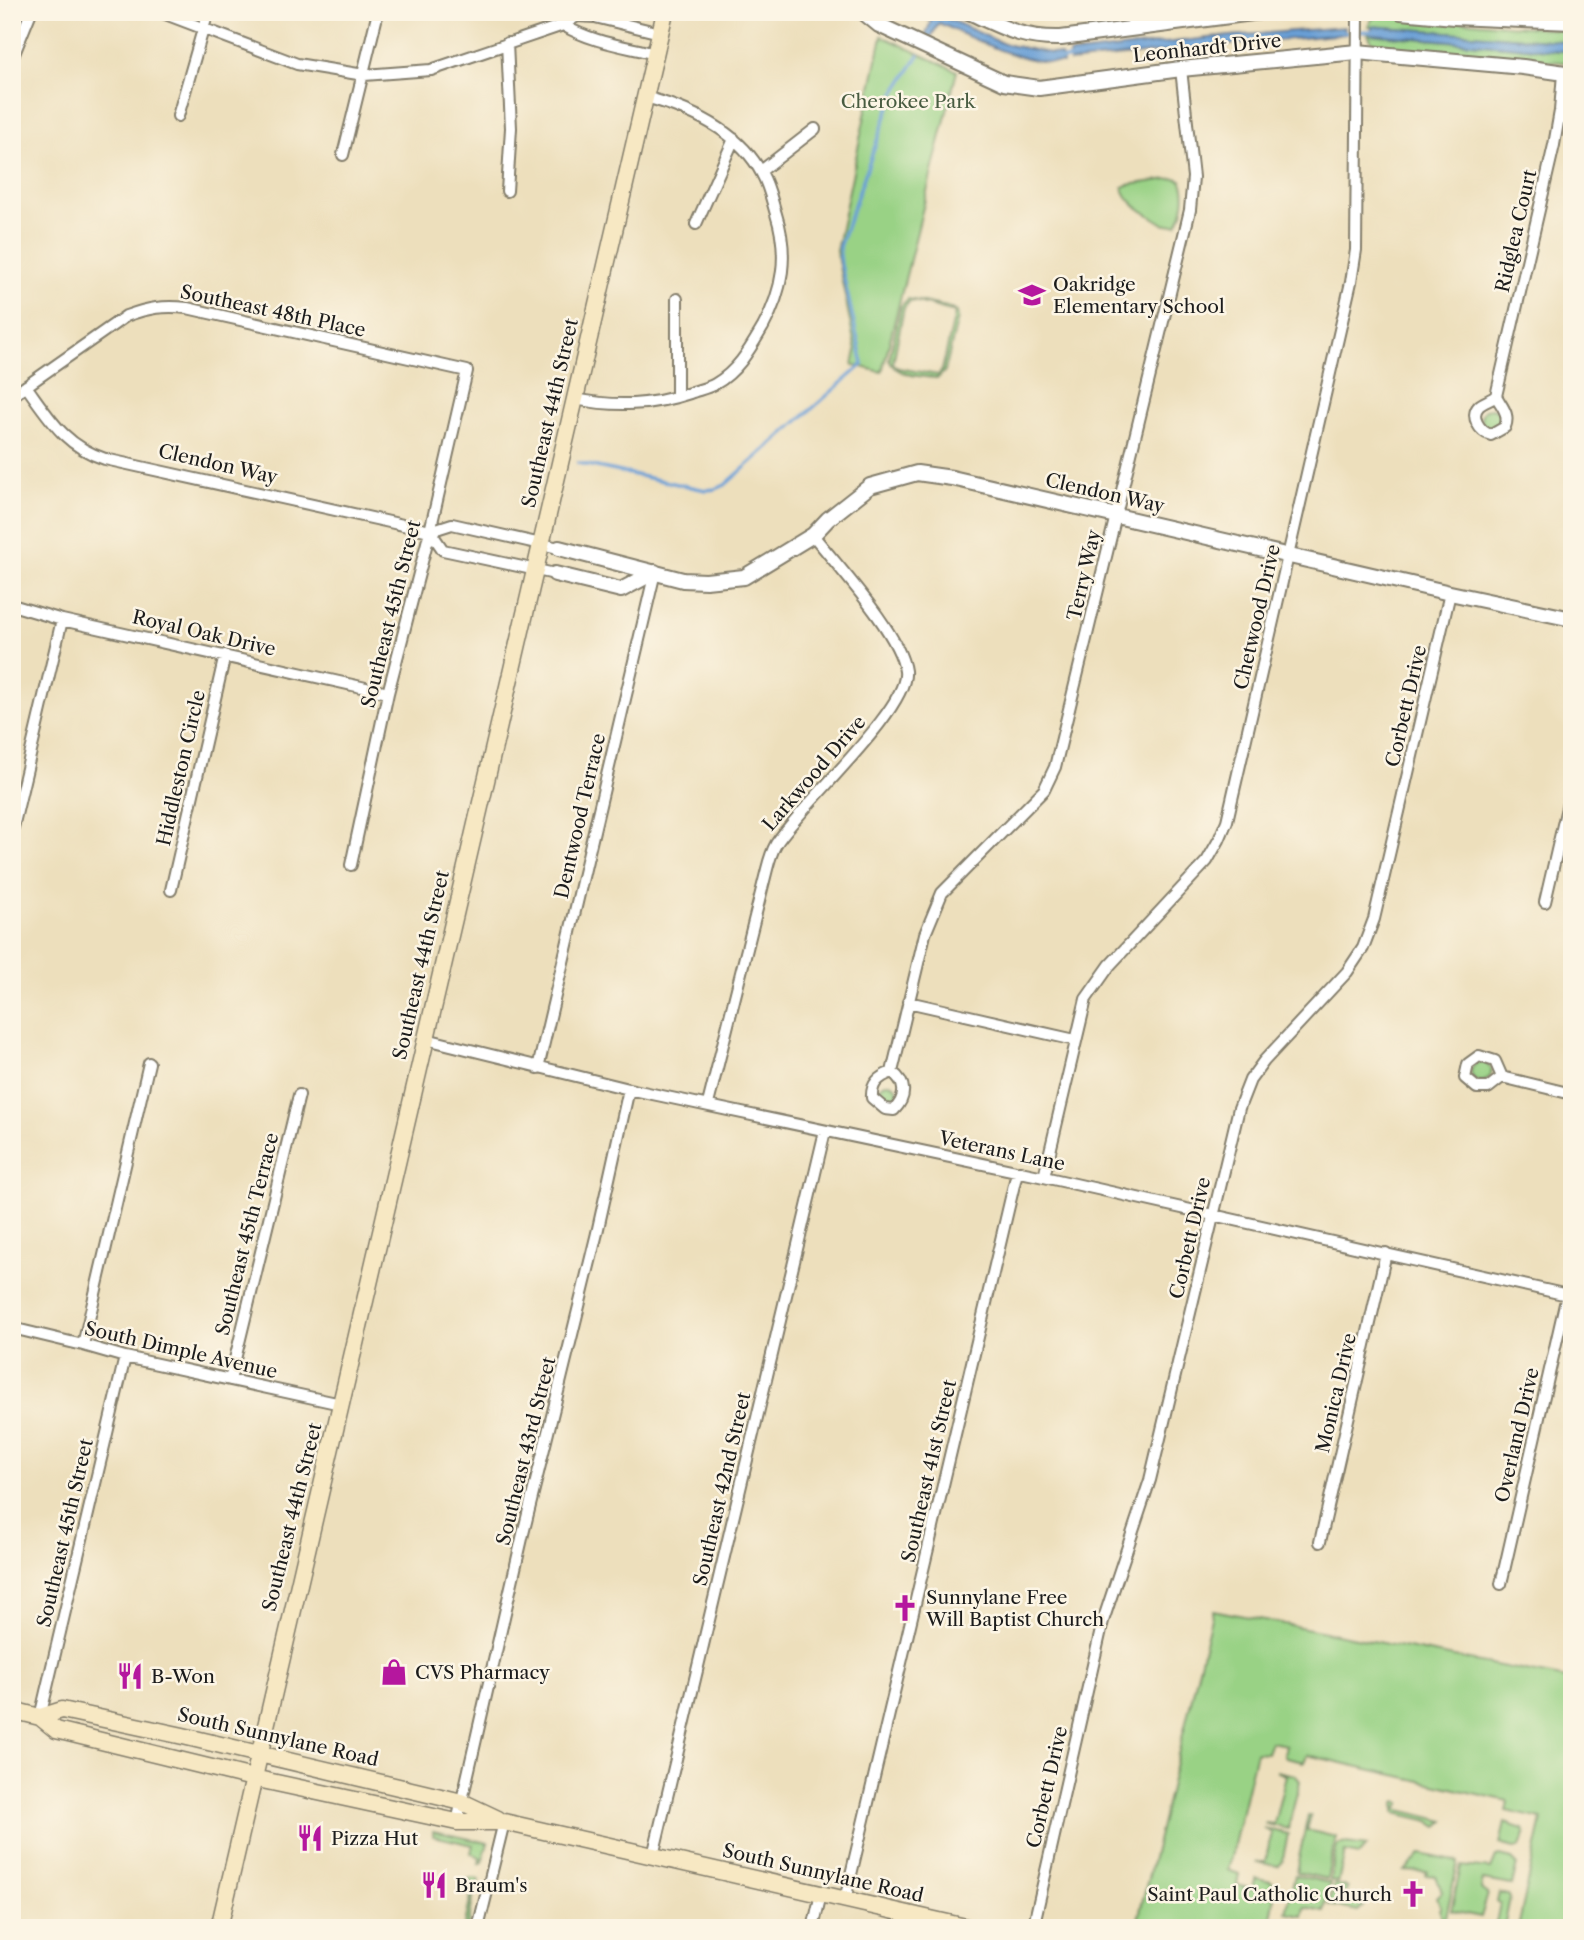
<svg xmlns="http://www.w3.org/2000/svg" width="1584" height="1940" viewBox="0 0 1584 1940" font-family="'Libre Caslon Text',serif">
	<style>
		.green { fill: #99d285; stroke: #5a7750; stroke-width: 2; fill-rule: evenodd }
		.water { fill: #699fd6; stroke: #425e79; stroke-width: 2 }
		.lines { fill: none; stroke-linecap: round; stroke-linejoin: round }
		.stream { stroke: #699fd6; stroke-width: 3.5 }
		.minor-casing { stroke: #847e6c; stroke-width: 14 }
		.tertiary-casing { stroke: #847e6c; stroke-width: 18 }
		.secondary-casing { stroke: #847e6c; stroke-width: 19 }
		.minor { stroke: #fff; stroke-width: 10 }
		.tertiary { stroke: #fff; stroke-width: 14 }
		.secondary { stroke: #f7e8c3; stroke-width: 16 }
		.labels { text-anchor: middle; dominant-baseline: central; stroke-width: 5; stroke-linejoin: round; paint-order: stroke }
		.street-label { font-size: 19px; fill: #1c1c1c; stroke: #fcf5e5 }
		.park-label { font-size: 19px; fill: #485c41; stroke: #fcf5e5 }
		.poi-label { font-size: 19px; fill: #1c1c1c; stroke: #fcf5e5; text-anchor: start }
	</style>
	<rect width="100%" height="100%" fill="#fcf5e5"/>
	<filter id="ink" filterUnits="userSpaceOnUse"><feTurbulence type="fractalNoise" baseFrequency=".0143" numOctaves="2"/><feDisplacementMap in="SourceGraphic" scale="14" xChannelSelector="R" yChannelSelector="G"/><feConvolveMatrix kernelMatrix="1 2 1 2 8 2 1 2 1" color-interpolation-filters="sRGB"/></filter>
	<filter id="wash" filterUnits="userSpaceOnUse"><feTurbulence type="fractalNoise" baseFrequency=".00686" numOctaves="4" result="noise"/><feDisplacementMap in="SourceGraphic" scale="28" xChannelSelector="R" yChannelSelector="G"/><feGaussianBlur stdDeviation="1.57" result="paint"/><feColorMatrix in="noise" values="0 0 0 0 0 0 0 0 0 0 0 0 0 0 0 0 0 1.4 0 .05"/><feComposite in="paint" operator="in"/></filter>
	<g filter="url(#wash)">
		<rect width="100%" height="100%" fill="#eddfbc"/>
		<path class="green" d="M1384,14l188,17v11l-204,-16 5,-8z
			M1368,34l204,18v11l-190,-16 -10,-5z
			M882,36l75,35 -75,301 -29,-7 3,-14 -20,-100z
			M1175,178l6,2c7,12 3,33 -4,44l-12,1c-14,-10 -40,-21 -42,-38l5,-2z
			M908,299l39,8 10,5 1,6 -13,53 -7,7c-16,-1 -43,-2 -49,-18l12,-54zM914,301l37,10 4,3 -13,56 -4,5 -40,-7 -5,-5 11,-55 5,-6z
			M1481 418a10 10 0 1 1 20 0a10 10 0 1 1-20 0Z
			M1471 1072a10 10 0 1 1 20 0a10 10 0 1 1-20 0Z
			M878 1093a10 10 0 1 1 20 0a10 10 0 1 1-20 0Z
			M1213,1610l359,70v248h-54l24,-109 -36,-8 2,-10 -201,-46 -3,7 -18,-4 -2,-3 2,-10 -15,-3 -4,11 -11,-1 -28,118 11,4 -2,11 15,4 4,-11 15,3 4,4 1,6 -7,37h-133z
			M1276,1771l19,4 5,6 -12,48 -24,-6 10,1 12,-49z
			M1398,1801l3,2 -5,6 49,12 -7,6 -9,-6 -34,-8v-11z
			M1308,1815h3l-4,15 29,7 -9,42 -31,-7z
			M1505,1823l18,6 2,4 -5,14 -6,1 -14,-4z
			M1263,1828l25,6 -6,29 -4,3 -23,-4h10l7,-29z
			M433,1831l55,12 -6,19 -3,2 1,-7 -9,-4 2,-8 -40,-9z
			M1346,1843l21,3 -8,9 -14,-3 -7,30 -8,-2 7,-35z
			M1421,1854l37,8 -13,59h-2l-4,-12 2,-1 -4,-11 5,-5 -6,-16 -10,-1 2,-3 -23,-1z
			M1500,1856l12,3 5,5 -5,21 -29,-5 -2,9 7,5 -7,23 -30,-6 10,-45 30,3 5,-12z
			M1295,1875l35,8 -6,28 -19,-4 -2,9 -17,-3z
			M476,1878l3,2 -5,12 -6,36h-4l10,-45 -9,-1 3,-3z
			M1334,1884l14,3 -5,10 6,5 6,-4v3l5,4 9,-8v4l-11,10 -29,-6z
			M1499,1893l9,2 2,3 -6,30h-9l5,-25 -3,-1z"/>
		<path class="water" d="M913,12h20l71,32 57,11 2,8c-44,0 -85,-22 -124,-40l-9,16 -5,-2 6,-16z
			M1372,26l200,16v10l-201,-18z
			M1344,27l1,7 -129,12 -146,16 -1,-8 148,-17z"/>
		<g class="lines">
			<path class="stream" d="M1343,32l31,-1
				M1058,60l16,-2
				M578,463l128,27 10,-1 9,-4 138,-121 -22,-99 -2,-18 54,-151 26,-41"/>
		</g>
	</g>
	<g filter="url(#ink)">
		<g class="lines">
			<defs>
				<path id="minor" d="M160,12l137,52 67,11 67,-5 132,-45 14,-9 18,1 65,16
					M1130,12l4,16
					M563,25c28,17 61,21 92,29
					M12,59l19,-47
					M178,116l30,-104
					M343,155l35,-143
					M761,171l54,-42
					M507,191l4,-63 -4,-85
					M696,224l38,-85
					M26,386c24,33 39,60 79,73l325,72 22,-7 107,24
					M12,396l114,-80c22,-8 38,-11 61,-8l280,63 -37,160 -42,162 -37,172
					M1496,396c6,11 14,18 9,31l-14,8c-11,-3 -22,-19 -12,-29 4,-4 12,-6 17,-10l58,-251 6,-34 3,-38
					M677,397v-98
					M575,399c40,8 76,7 115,-6 8,-3 18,-5 25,-9 23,-13 35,-35 48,-57 20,-37 26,-72 13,-113 -4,-13 -7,-28 -14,-40 -23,-44 -72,-65 -117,-77
					M430,531l13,19 112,24
					M12,605l50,15 326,73
					M12,832l50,-212
					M171,890l54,-235
					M1545,902l27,-116
					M908,1002l167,38
					M426,1039l203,50 415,88 528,119
					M1479,1056l16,5 7,16 -14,11h-11l-12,-10 3,-14z
					M538,1068l117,-496
					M892,1072c14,10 15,25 2,38l-9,-1 -13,-11c-1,-15 7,-21 20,-26l33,-138 17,-41 102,-103 11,-23 135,-557 3,-33 -12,-108
					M1502,1077l70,17
					M708,1104l59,-235c2,-8 5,-18 9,-25 23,-37 134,-136 129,-173 -5,-38 -67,-104 -92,-136
					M1044,1177l42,-178 24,-34 97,-104 12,-21 8,-19 124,-539 5,-32 2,-238
					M12,1328l71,17 42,12 216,47
					M83,1345l66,-282
					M230,1380l69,-285
					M1320,1542l66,-289
					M1501,1584l66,-289
					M40,1717l85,-360
					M457,1822l66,-288 74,-301 32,-144
					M653,1856l172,-725
					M845,1900l172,-728
					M478,1928l26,-106
					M813,1928l8,-34
					M1033,1928l70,-307 47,-141 89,-372 11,-28 14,-19 83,-89 16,-24 11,-29 76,-326"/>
				<path id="tertiary" d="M863,12l16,13 125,58 35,5 142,-19 176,-17 166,15 49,7
					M969,12c35,16 53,27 92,26l199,-26
					M1401,12l53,5 118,5
					M559,548l124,32 23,1 38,-4 69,-42 15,-16 42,-33 47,-13 35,5 498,115 122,26
					M555,574l66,16 34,-18"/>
				<path id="secondary" d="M12,1710l28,7 16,13 197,48 204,44h47l466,106
					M40,1717l22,-7 121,26 279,66 36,17
					M219,1928l446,-1916"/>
			</defs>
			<use href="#minor" class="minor-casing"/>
			<use href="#tertiary" class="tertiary-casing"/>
			<use href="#secondary" class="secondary-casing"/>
			<use href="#minor" class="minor"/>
			<use href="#tertiary" class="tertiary"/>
			<use href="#secondary" class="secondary"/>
		</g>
	</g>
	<defs>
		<symbol id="school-bare" viewBox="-9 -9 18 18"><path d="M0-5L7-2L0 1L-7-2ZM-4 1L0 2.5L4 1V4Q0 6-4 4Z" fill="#b5179e" stroke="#fcf5e5" stroke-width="2.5" paint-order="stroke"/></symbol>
		<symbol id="church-bare" viewBox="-9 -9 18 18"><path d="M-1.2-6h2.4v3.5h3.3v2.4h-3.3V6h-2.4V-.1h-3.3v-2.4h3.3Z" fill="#b5179e" stroke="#fcf5e5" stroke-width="2.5" paint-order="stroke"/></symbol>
		<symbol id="shop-bare" viewBox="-9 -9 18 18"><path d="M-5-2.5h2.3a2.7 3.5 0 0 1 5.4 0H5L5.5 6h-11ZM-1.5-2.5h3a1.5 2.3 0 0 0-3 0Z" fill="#b5179e" stroke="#fcf5e5" stroke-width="2.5" paint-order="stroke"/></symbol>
		<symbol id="restaurant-bare" viewBox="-9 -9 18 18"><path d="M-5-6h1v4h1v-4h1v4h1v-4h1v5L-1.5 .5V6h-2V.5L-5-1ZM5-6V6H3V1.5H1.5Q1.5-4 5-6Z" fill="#b5179e" stroke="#fcf5e5" stroke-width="2.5" paint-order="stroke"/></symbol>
	</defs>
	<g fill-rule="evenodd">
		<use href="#school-bare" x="1013" y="276" width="38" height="38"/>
		<use href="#church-bare" x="886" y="1589" width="38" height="38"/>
		<use href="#shop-bare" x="375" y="1653" width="38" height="38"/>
		<use href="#restaurant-bare" x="111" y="1657" width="38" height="38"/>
		<use href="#restaurant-bare" x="291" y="1819" width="38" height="38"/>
		<use href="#restaurant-bare" x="415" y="1866" width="38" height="38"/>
		<use href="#church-bare" x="1394" y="1875" width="38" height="38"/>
	</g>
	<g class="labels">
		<g class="street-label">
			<text transform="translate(1207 48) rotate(-6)">Leonhardt Drive</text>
			<text transform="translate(1516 231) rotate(-77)">Ridglea Court</text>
			<text transform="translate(273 311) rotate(12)">Southeast 48th Place</text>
			<text transform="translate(550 413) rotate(-77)">Southeast 44th Street</text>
			<text transform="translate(218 464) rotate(13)">Clendon Way</text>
			<text transform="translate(1105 493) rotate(13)">Clendon Way</text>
			<text transform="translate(1084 575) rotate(-77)">Terry Way</text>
			<text transform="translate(391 614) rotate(-76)">Southeast 45th Street</text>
			<text transform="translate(1257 617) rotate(-77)">Chetwood Drive</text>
			<text transform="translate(204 633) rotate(13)">Royal Oak Drive</text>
			<text transform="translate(1406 706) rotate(-77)">Corbett Drive</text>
			<text transform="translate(181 768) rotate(-77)">Hiddleston Circle</text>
			<text transform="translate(814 773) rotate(-49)">Larkwood Drive</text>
			<text transform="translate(580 816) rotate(-77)">Dentwood Terrace</text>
			<text transform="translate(421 965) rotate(-77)">Southeast 44th Street</text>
			<text transform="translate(1002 1151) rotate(12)">Veterans Lane</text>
			<text transform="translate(247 1234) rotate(-76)">Southeast 45th Terrace</text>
			<text transform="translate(1190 1238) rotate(-77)">Corbett Drive</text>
			<text transform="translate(181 1350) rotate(13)">South Dimple Avenue</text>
			<text transform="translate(1336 1393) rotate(-77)">Monica Drive</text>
			<text transform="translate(1517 1435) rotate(-77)">Overland Drive</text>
			<text transform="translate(526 1451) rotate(-76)">Southeast 43rd Street</text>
			<text transform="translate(929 1471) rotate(-77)">Southeast 41st Street</text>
			<text transform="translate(722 1489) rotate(-77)">Southeast 42nd Street</text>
			<text transform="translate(292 1517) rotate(-76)">Southeast 44th Street</text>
			<text transform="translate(65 1533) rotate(-77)">Southeast 45th Street</text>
			<text transform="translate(278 1737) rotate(13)">South Sunnylane Road</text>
			<text transform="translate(1047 1787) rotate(-77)">Corbett Drive</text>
			<text transform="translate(823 1873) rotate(13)">South Sunnylane Road</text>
		</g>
		<g class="park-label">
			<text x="908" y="101">Cherokee Park</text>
		</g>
		<g class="poi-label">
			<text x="1053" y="284">Oakridge<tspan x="1053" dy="22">Elementary School</tspan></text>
			<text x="926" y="1597">Sunnylane Free<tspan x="926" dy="22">Will Baptist Church</tspan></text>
			<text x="415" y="1672">CVS Pharmacy</text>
			<text x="151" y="1676">B-Won</text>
			<text x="331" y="1838">Pizza Hut</text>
			<text x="455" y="1885">Braum's</text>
			<text x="1392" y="1894" text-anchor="end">Saint Paul Catholic Church</text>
		</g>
	</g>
	<rect width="1584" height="1940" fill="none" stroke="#fcf5e5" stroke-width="42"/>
</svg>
